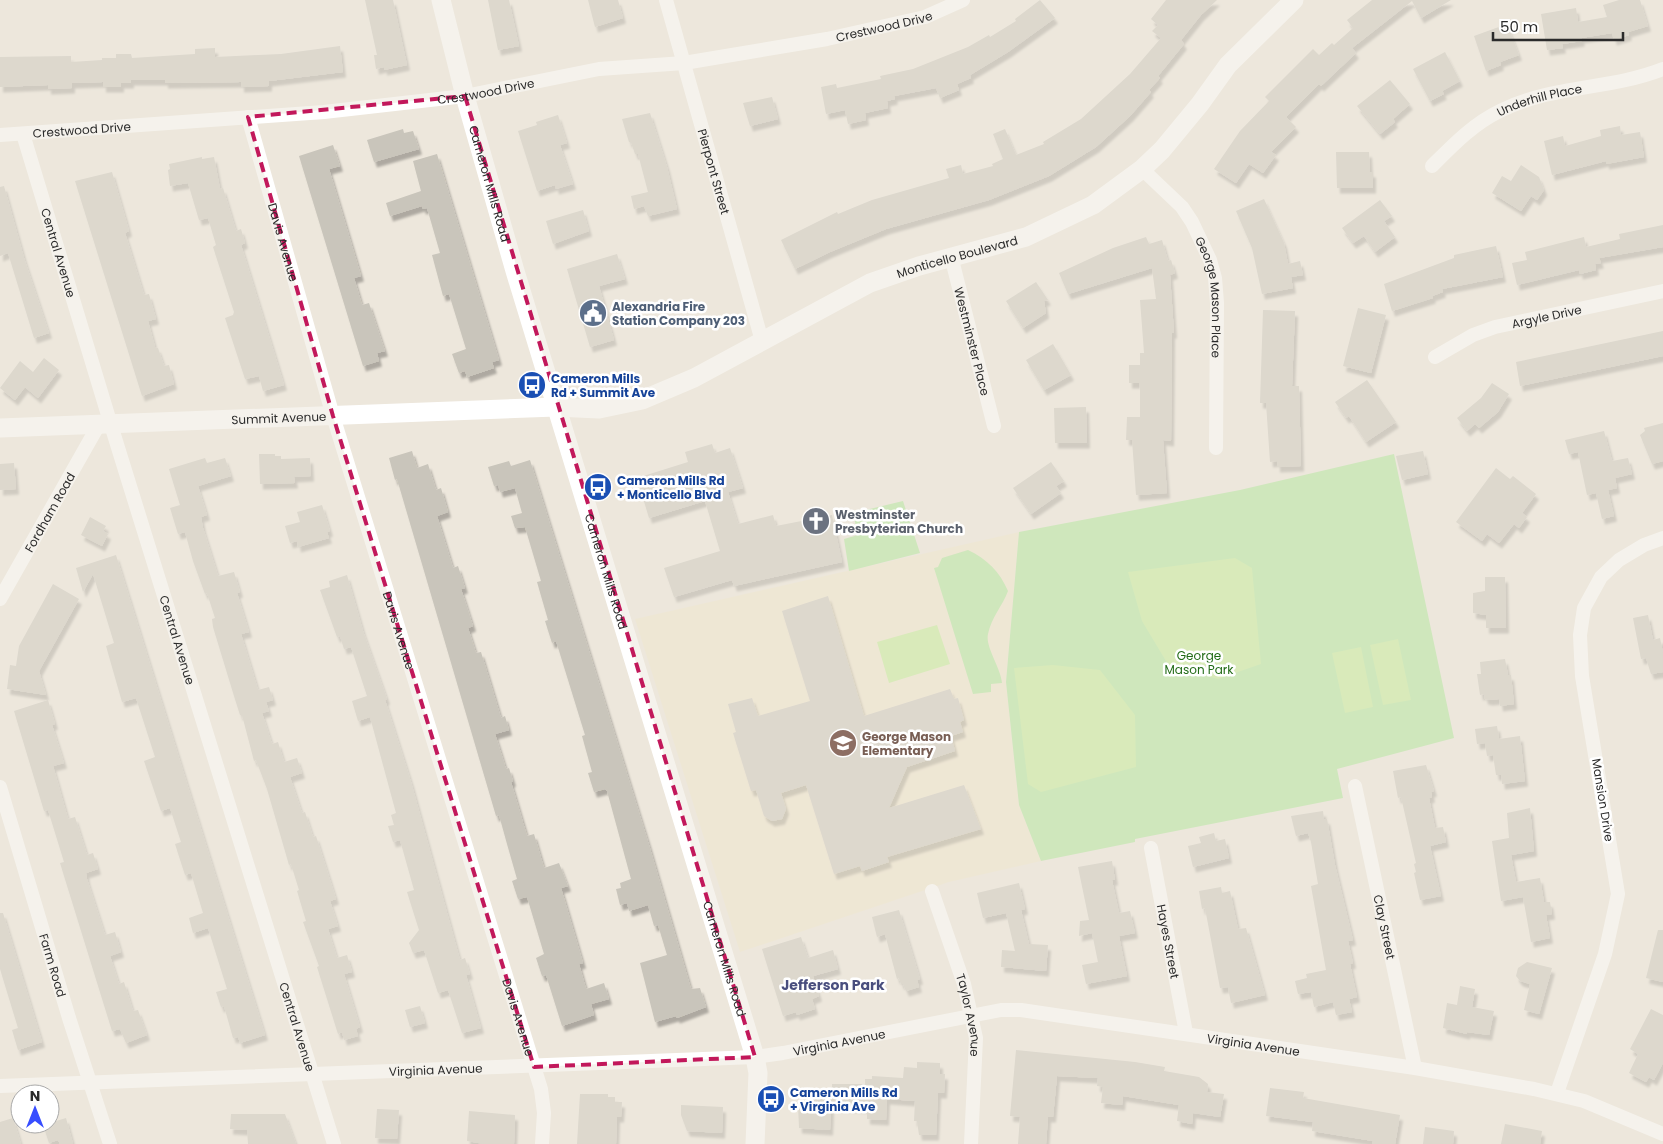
<svg xmlns="http://www.w3.org/2000/svg" width="1663" height="1144" viewBox="0 0 1663 1144" font-family="Poppins,sans-serif">
	<style>
		.education { fill: #f0e6cb }
		.green { fill: #abe696 }
		.pitch { fill: #c0ee91 }
		.building { fill: #c9c5bb; filter: url(#shadow) }
		.lines { fill: none; stroke-linecap: round; stroke-linejoin: round }
		.street { stroke: #fff; stroke-width: 14 }
		.secondary { stroke: #fff; stroke-width: 19 }
		.marked { fill: none; stroke: #c2185b; stroke-width: 4; stroke-dasharray: 10 6; stroke-linejoin: round }
		.labels { text-anchor: middle; dominant-baseline: central; stroke-width: 5; stroke-linejoin: round; paint-order: stroke }
		.street-label { font-size: 12px; fill: #2b2b2b; stroke: #fff }
		.service-label { font-size: 12px; font-weight: bold; fill: #4e5e75; stroke: #fff; text-anchor: start }
		.transit-label { font-size: 12px; font-weight: bold; fill: #164399; stroke: #fff; text-anchor: start }
		.worship-label { font-size: 12px; font-weight: bold; fill: #5b616d; stroke: #fff; text-anchor: start }
		.park-label { font-size: 12px; fill: #226b17; stroke: #fff }
		.education-label { font-size: 12px; font-weight: bold; fill: #785e54; stroke: #fff; text-anchor: start }
		.neighbourhood-label { font-size: 14px; font-weight: bold; fill: #494e7e; stroke: #fff }
	</style>
	<defs>
		<filter id="shadow"><feDropShadow dx="3" dy="5.5" stdDeviation="1" flood-color="#0004"/></filter>
	</defs>
	<rect width="100%" height="100%" fill="#ede7dc"/>
	<path class="education" d="M1019,532l-13,150 13,123 22,56 -92,21 -209,70 -105,-333z"/>
	<path class="green" d="M1394,454l60,284 -117,31 6,29 -208,41v3l-94,19 -22,-56 -13,-123 13,-150 221,-42z
		M903,501l17,52 -71,18 -5,-32 14,-4 -5,-22z
		M968,550c19,9 32,22 40,41 -5,14 -17,27 -20,43 -3,13 13,34 14,49l-11,1v8l-18,2 -39,-126 4,-1 4,-9z"/>
	<path class="pitch" d="M1235,558l17,10 9,96 -43,15 -49,-13 -27,-45 -14,-49z
		M937,625l13,39 -61,19 -12,-41z
		M1398,639l13,61 -28,5 -13,-60z
		M1361,647l12,60 -28,6 -13,-60z
		M1053,665l47,5 35,45 1,52 -95,25 -13,-8 -14,-116z"/>
	<path class="building" d="M365,0h28l14,65 -23,5v-3l-8,2 -2,-14h3z
		M488,0h21l10,46 -21,4z
		M588,0h30l5,18 -28,9z
		M1040,0l15,18 -47,34 -38,23 1,3 -14,6 2,6 -19,8 -4,-10 -42,8 1,3 -8,2 1,7 -23,5 1,7 -18,4 -3,-14 -19,4 -5,-27 15,-3 1,4 44,-9 -1,-3 33,-7 55,-22 21,-12 1,2 26,-16 -1,-2z
		M1166,0h51l-16,15 -20,25 3,4 -26,32 2,2 -11,12 2,2 -21,24 -34,31 -47,29 -60,24 -103,29 -56,23 -35,17 -14,-29 56,-28 1,2 34,-14 77,-22 -3,-9 15,-4 2,9 30,-8 -1,-2 11,-5 -10,-25 12,-5 11,26 28,-11 -1,-2 38,-23 49,-45 31,-36 -9,-7 6,-6 -7,-6z
		M1372,0h79l-30,18 -9,-17 -60,47 4,5 -35,33 -2,-2 -33,33 10,10 -25,25 5,3 -13,18 -14,-9 -13,19 -22,-14 26,-38 29,-30 -4,-4 48,-48 6,6 13,-12 2,2 19,-17 -6,-8z
		M1619,0h21l8,26 -20,6 1,3 -15,5 -2,-7 -31,5 1,3 -20,3 1,4 -16,2 -6,-36 35,-6 2,14 29,-5 -4,-12z
		M1507,24l12,31 -19,7 1,3 -15,6 -12,-35z
		M340,46l3,26 -74,9v5l-28,1v-5l-76,1v-3h-34v3h-10v4h-18v-5l-31,1v5l-24,1v-4l-48,2v-30l71,-1v6l31,-2v-2h14v-4h15l1,4 63,-4v-5l20,-1v9l66,-3z
		M1445,52l15,29 -18,10 2,3 -14,7 -17,-32z
		M1390,80l20,24 -17,15 2,3 -15,12 -23,-28z
		M772,97l6,22 -28,7 -7,-23z
		M650,113l17,54 10,42 -29,7 -4,-10 -10,3 -3,-13 17,-4 -10,-38h-3l-4,-12h-2l-7,-23z
		M558,115l9,28 -7,2 13,39 -17,5 -1,-4 -18,6 -19,-60 19,-6 -1,-3z
		M1620,126l1,9 19,-3 4,25 -38,7v-3l-54,14 -8,-34 19,-5 2,10 36,-10 -1,-6z
		M403,129l1,4 9,-2 6,18 -45,13 -7,-22z
		M333,145l7,21 -11,3 32,107 -7,2 8,27 7,-2 16,48 -8,2 2,8 -16,5 -64,-210z
		M1336,152h33l1,20h3v16h-36z
		M437,154l62,206 -7,2 2,6 -27,9 -2,-6 -6,2 -7,-19 14,-5 -17,-55 -6,2 -11,-41 8,-2 -13,-45 -4,1 -1,-3 -32,10 -4,-13 35,-12 -8,-30z
		M202,157v2l12,-2 6,32 3,-1 13,43 5,-2 4,14 -4,2 43,140 -21,6 -4,-15 -14,3 -20,-61 8,-3 1,-3 -21,-65 3,-2 -8,-27 -9,2 -11,-37 -18,3 -2,-16 2,-1 -1,-5z
		M1521,165l18,12 5,13 -7,10 -6,-4 -10,15 -29,-18 10,-17 9,5z
		M112,172l17,59 -4,2 19,62 5,-1 7,25 -8,2 7,26 3,1 6,18 5,-1 5,19 -32,12 -67,-215z
		M4,186l20,72 25,75 -15,5 -26,-85 -8,3v-69z
		M1264,199l20,44 4,21 12,-3 3,14 -12,2 2,11 -31,6 -10,-46 -16,-37z
		M1380,200l12,16 -8,5 11,16 -20,15 -11,-16 -11,7 -11,-15z
		M583,210l6,21 -36,13 -7,-23z
		M1663,225v22l-64,11 2,5 -6,1 1,6 -16,4 -1,-4 -62,15 -5,-22 15,-3 -2,-8 59,-15 2,10 34,-8 -1,-5z
		M1146,237l3,7 13,-4 6,21 3,-1 4,13 -5,2 4,58h-2l-1,108 -8,-1 4,53 -31,2 -4,-55h-6l1,-23h13v-28l-1,-6h-10v-18h11v-12h4l-4,-53 16,-1 -4,-31 -84,26 -9,-21 54,-25z
		M1496,246l7,31 -61,12 1,3 -11,4 1,2 -41,13 -8,-27 70,-26v-3z
		M617,254l8,25 -26,7 15,54 -24,7 -23,-78z
		M1036,282l12,18 -4,1 2,12 -23,15 -17,-27z
		M1358,308l28,7 -15,58 -28,-7z
		M1263,310l32,1 -3,75h7l2,80 -24,1v-6l-7,1 -4,-59h-6z
		M1663,331v25l-143,30 -4,-24z
		M1053,344l18,31 -27,15 -18,-30z
		M44,358l15,12 -21,28 -13,-11 -10,13 -15,-12 20,-27 13,11z
		M1367,380l29,42 -30,20 -17,-26 -3,2 -11,-16z
		M1492,383l17,11 -11,18 -19,16 -4,-4 -8,7 -10,-13 24,-20z
		M1086,407l1,36h-32l-1,-35z
		M1663,423v38l-11,3 -12,-29 5,-4 -1,-3z
		M1604,431l8,30 16,-3 4,16 -17,4 2,10 -9,2 6,26 -12,3 -6,-26 -9,2 -9,-43 -9,2 -4,-14z
		M712,444l3,9 15,-5 13,40 -15,4 10,32 35,-9 3,11 56,-11 10,47 -108,24 -2,-6 -58,17 -10,-29 56,-17 -15,-50 -56,17 -12,-40 51,-16 -3,-10z
		M412,451l5,17 11,-4 8,26 5,-2 7,24 -11,4 16,52 5,-2 7,22 -4,1 12,37 -5,2 8,25 5,-1 20,66 4,-2 4,14 -14,4 11,35 3,-1 4,13 -2,1 16,54 7,-2 10,34 15,-5 9,23 -7,2 22,75 -4,1 7,25 18,-6 5,16 -18,5 3,11 -32,11 -16,-51 -4,1 -6,-18 8,-4 -17,-57 -9,2 -6,-18 5,-2 -10,-35 -8,-29 -3,1 -99,-337 -2,1 -6,-22z
		M1423,451l5,23 -26,6 -6,-24z
		M259,454h16v2h6v3l29,-1 1,18 -17,1 1,6 -35,1z
		M205,458l2,5 18,-5 6,18 -33,10 9,29 -6,2 2,11 15,48 16,-4 6,20 -3,1 12,39 -8,2 17,56 11,-3 4,13 -7,2 3,9 -7,2 10,31 6,-2 6,20 13,-4 5,15 -12,4 12,36 3,-1 8,25 3,-1 20,63 -6,2 8,25 -10,3 9,29 10,-3 5,17 -8,2 16,53 -4,2 2,7 -14,4 -2,-8 -4,2 -21,-67 2,-1 -16,-44 3,-1 -9,-30 2,-1 -8,-26 -2,1 -22,-76 -11,-29 -2,1 -12,-46h-2l-6,-19 -21,-69 -1,-8 3,-1 -8,-25 -2,1 -12,-33 -8,-29 -7,2 -8,-26 10,-3 -11,-36z
		M530,460l119,385 42,144 9,-1 6,19 -29,11 -1,-2 -21,6 -15,-59 27,-8 -9,-30 -4,1 -6,-21 -19,6 -2,-8 -7,2 -4,-16 5,-1 -1,-5 11,-4 -24,-88 -2,-2 -11,3 -6,-19 4,-1 -10,-36 3,-1 -29,-94 -4,2 -7,-22 3,-1 -11,-38 4,-1 -16,-54 -10,1 -4,-12 11,-3 -7,-25 -15,4 -2,-7 -4,1 -6,-19 21,-6 2,5z
		M1051,462l13,19 -8,5 5,7 -30,21 -18,-26z
		M14,463l2,26 -16,1v-26z
		M1496,468l14,11 3,-3 23,18 -14,19 5,4 -8,11 -5,-4 -15,19 -12,-9 -5,7 -26,-19z
		M322,505l8,26 -3,1 2,6 -31,9 -1,-6 -7,2 -5,-17 15,-4 -3,-10z
		M90,517l16,9 -3,5 5,3 -6,12 -21,-11z
		M116,555l149,480 -25,8 -2,-6 -5,1 -9,-32 -3,1 -5,-15 11,-3 -19,-61 -15,5 -4,-15 14,-5 -12,-40 -6,2 -10,-31 6,-2 -11,-34 -9,3 -17,-50 11,-4 -19,-59 -14,4 -16,-56 8,-3 -21,-69 -10,18 -7,-24z
		M347,575l16,56 24,68 -2,1 26,82 49,178 5,-2 5,16 -4,1 15,53 -19,5 -14,-43 -10,3 -14,-43 -11,3 -4,-10 10,-13 -12,-38 7,-2 -14,-50 -7,2 -5,-16 6,-1 -3,-10 5,-2 -26,-96 -12,4 -6,-20 15,-5 -16,-49 -7,2 -4,-13 -3,1 -17,-47 10,-3 -1,-6z
		M1485,577h20l1,51h-20v-13l-13,-2v-20l12,-2z
		M53,584l26,15 -40,72 7,24 -39,-6 3,-24 6,1 3,-20z
		M828,596l36,120 86,-27 4,10 4,-1 6,22 -4,2 3,10 -12,4 4,15 -48,16 -18,41 75,-23 17,44 -94,28 2,5 -27,9 -2,-5 -26,8 -28,-89 -25,8 5,16 -4,10 -10,2 -8,-5 -8,-26 -5,1 -18,-58 3,-1 -8,-28 24,-6 6,18 52,-15 -28,-90z
		M1648,615l5,25 7,-2 3,15v19l-12,2 -5,-16 -5,1 -8,-41z
		M1505,659l3,16h3l3,29 -14,2 -1,-7 -9,1 -5,-1 -1,-5 -4,1 -3,-21h4l-1,-12z
		M48,700l7,24 -3,1 12,38 -11,3 15,53 7,-2 12,38 6,-2 5,16 -12,4 1,6 18,56 10,-3 6,20 -11,4 9,28 5,-2 9,29 5,-1 9,25 -21,8 -6,-14 -8,2 -52,-168 4,-1 -16,-52 -4,1 -30,-100z
		M1497,726l2,13 21,-3 5,45 -23,3 -1,-9h-5l-3,-20 -6,1 -2,-13 -8,1 -2,-15z
		M1426,765l8,26 -3,1 1,5 -3,1 6,30 8,-1 3,15 -16,4 11,50 -21,4 -6,-27 2,-1 -2,-8 2,-1 -15,-66 -3,1 -5,-27z
		M1530,808l4,43 -23,4 5,27 24,-4 4,24h6l2,12 -6,1 4,23 -19,4 -8,-45 -22,4 -9,-60 17,-3 -2,-25z
		M1323,811l1,8h3l8,46 18,75 -5,1 5,22 -3,1 7,33 -8,2 3,13 -16,3 -3,-13 -19,5 -3,-15 -13,2 -3,-13 12,-3 -1,-4 20,-4 -15,-84 7,-2 -7,-42 -3,-9 -12,3 -5,-20z
		M1214,833l2,8 9,-2 4,19 -36,9 -5,-21 13,-3 -2,-6z
		M1112,861l3,19h-3l7,33 11,-2 5,22 -16,3 8,40 -41,8 -4,-19 16,-3 -6,-29 -13,3 1,-15 9,-1 -11,-53z
		M1019,883l6,26 -4,1 8,34 19,1 -2,26 -45,-4 1,-17 13,1 -9,-38 -23,5 -6,-25z
		M1221,887l1,6 8,-2 8,38 8,-1 19,67 -34,8 -3,-16 -8,1 -15,-80 -3,1 -3,-18z
		M899,910l21,69 -3,1 2,7 -13,4 -3,-7h-2l-2,-6 -2,1 -12,-45 -8,3 -5,-20z
		M0,913h3l39,129 -24,8 -6,-20 6,-2 -18,-59z
		M1658,930h5v52l-17,-4z
		M801,937l7,21 25,-8 5,19 -25,7 6,20 -7,3 3,10 -18,6 -1,-3 -13,4 -21,-67z
		M1527,962l25,6 -13,46 -15,-4 6,-26 -10,-3 -4,-5 2,-8z
		M1460,986l15,3 -3,18 22,4 -5,24 -22,-3v2l-24,-6 4,-25 10,2z
		M420,1006l5,17 -15,4 -5,-17z
		M1651,1009l12,6v48l-9,17 -5,-3 -3,5 -17,-9 9,-19 -8,-5z
		M1016,1050l119,12 30,5 -1,4 35,6 9,7 -1,8 17,2 -4,23 -27,-4 -1,11 -15,-3 2,-16 -56,-9 -1,9 -21,-2 2,-16 -6,-1 1,-8 -41,-2 -4,41h-5l-2,27h-28l2,-27 -10,-1z
		M917,1062l23,1v11h5l-1,19h-6l-2,42h-17l-2,-14h-3l1,-20 -28,-2 -1,21 -19,-1v-11l-36,-2 -1,24 -31,-2 -1,-23h2l2,-16 30,1v-6h33v-5h7v-3l31,2 1,-11 13,1z
		M1270,1088l34,4 -1,6 97,17 -5,29h-23l1,-3 -61,-10 1,-9 -47,-6z
		M580,1094h28v3h7v5h7l-1,15h-4l-1,27h-39z
		M681,1105l42,2 -1,26 -35,-2 -6,-16z
		M377,1109l22,1 -2,29 -22,-1z
		M469,1111l46,4 -1,29h-30l-17,-3z
		M231,1114h54l11,30h-48l-1,-14 -17,-1z
		M13,1118l8,26h-21v-22z
		M66,1118l7,26h-13l-2,-4 -9,3 -6,-18z
		M1505,1124l37,7 -2,13h-39z
		M1425,1127l29,4 -1,13h-30z"/>
	<g class="lines">
		<g class="street">
			<path id="s1" d="M666,0l96,341"/>
			<path id="s2" d="M248,117l85,299 208,673 3,24 -2,31"/>
			<path id="s3" d="M23,134l88,291 223,719"/>
			<path id="s4" d="M0,135l324,-23 141,-16 134,-27 85,-6 143,-24 98,-22 38,-17"/>
			<path id="s5" d="M1432,166c21,-21 41,-42 68,-55 51,-26 110,-21 163,-42"/>
			<path id="s6" d="M1142,169l40,38 10,15 18,38 5,18 2,25 -1,145"/>
			<path id="s7" d="M951,256l43,170"/>
			<path id="s8" d="M1435,357l38,-22 22,-8 168,-36"/>
			<path id="s9" d="M0,599l98,-173"/>
			<path id="s10" d="M1355,786l60,282"/>
			<path id="s11" d="M0,787l69,231 41,126"/>
			<path id="s12" d="M1151,848l35,185"/>
			<path id="s13" d="M932,891l32,93 12,54 -5,106"/>
			<path id="s14" d="M0,1086l755,-29 28,-4 218,-43h20l394,58 119,21 50,12 79,33"/>
			<path d="M1557,1093l48,-139 13,-60 -36,-218 -2,-41 4,-27 17,-31 18,-17 25,-15 19,-7"/>
		</g>
		<g class="secondary">
			<path id="s15" d="M441,0l24,96 50,175 240,786 3,16 -3,71"/>
			<path id="s16" d="M0,428l556,-21 43,2 43,-9 52,-22 176,-95 49,-17 107,-29 67,-32 49,-36 20,-19 38,-46 28,-39 66,-65"/>
		</g>
	</g>
	<path d="M0 0H1663V1144H0ZM465,96l290,961 -221,10 -201,-651 -85,-299z" fill="#ede7dc" fill-opacity=".55" fill-rule="evenodd"/>
	<path class="marked" d="M465,96l290,961 -221,10 -201,-651 -85,-299z"/>
	<defs>
		<symbol id="civic-disc" viewBox="-11 -11 22 22"><circle r="9.5" fill="#5c6f8a" stroke="#fff"/><path d="M-.6-6.5H3V-4.5H.6V-3L4-1V1h2V6H-6V1h2V-1L-.6-3ZM-1.2 2.5V6h2.4V2.5Z" fill="#fff"/></symbol>
		<symbol id="bus-disc" viewBox="-11 -11 22 22"><circle r="9.5" fill="#1a4fb4" stroke="#fff"/><path d="M-5-6H5V4H4V6H2V4H-2V6H-4V4H-5ZM-3.5-4V0h7V-4ZM-3.5 1.2v1.5H-2V1.2ZM2 1.2v1.5H3.5V1.2Z" fill="#fff"/></symbol>
		<symbol id="church-disc" viewBox="-11 -11 22 22"><circle r="9.5" fill="#6b7280" stroke="#fff"/><path d="M-1.2-6h2.4v3.5h3.3v2.4h-3.3V6h-2.4V-.1h-3.3v-2.4h3.3Z" fill="#fff"/></symbol>
		<symbol id="school-disc" viewBox="-11 -11 22 22"><circle r="9.5" fill="#8d6e63" stroke="#fff"/><path d="M0-5L7-2L0 1L-7-2ZM-4 1L0 2.5L4 1V4Q0 6-4 4Z" fill="#fff"/></symbol>
	</defs>
	<g fill-rule="evenodd">
		<use href="#civic-disc" x="577" y="297" width="32" height="32"/>
		<use href="#bus-disc" x="516" y="369" width="32" height="32"/>
		<use href="#bus-disc" x="582" y="471" width="32" height="32"/>
		<use href="#church-disc" x="800" y="505" width="32" height="32"/>
		<use href="#school-disc" x="827" y="727" width="32" height="32"/>
		<use href="#bus-disc" x="755" y="1083" width="32" height="32"/>
	</g>
	<g class="labels">
		<g class="street-label">
			<text stroke="none"><textPath href="#s4" startOffset="892">Crestwood Drive</textPath></text>
			<text stroke="none"><textPath href="#s4" startOffset="488">Crestwood Drive</textPath></text>
			<text stroke="none"><textPath href="#s5" startOffset="129">Underhill Place</textPath></text>
			<text stroke="none"><textPath href="#s4" startOffset="82">Crestwood Drive</textPath></text>
			<text stroke="none"><textPath href="#s1" startOffset="178">Pierpont Street</textPath></text>
			<text stroke="none"><textPath href="#s15" startOffset="190">Cameron Mills Road</textPath></text>
			<text stroke="none"><textPath href="#s2" startOffset="130">Davis Avenue</textPath></text>
			<text stroke="none"><textPath href="#s3" startOffset="124">Central Avenue</textPath></text>
			<text stroke="none"><textPath href="#s16" startOffset="991">Monticello Boulevard</textPath></text>
			<text stroke="none"><textPath href="#s6" startOffset="152">George Mason Place</textPath></text>
			<text stroke="none"><textPath href="#s8" startOffset="120">Argyle Drive</textPath></text>
			<text stroke="none"><textPath href="#s7" startOffset="88">Westminster Place</textPath></text>
			<text stroke="none"><textPath href="#s16" startOffset="279">Summit Avenue</textPath></text>
			<text stroke="none"><textPath href="#s9" startOffset="100">Fordham Road</textPath></text>
			<text stroke="none"><textPath href="#s15" startOffset="595">Cameron Mills Road</textPath></text>
			<text stroke="none"><textPath href="#s2" startOffset="535">Davis Avenue</textPath></text>
			<text stroke="none"><textPath href="#s3" startOffset="529">Central Avenue</textPath></text>
			<text transform="translate(1603 800) rotate(81)">Mansion Drive</text>
			<text stroke="none"><textPath href="#s10" startOffset="144">Clay Street</textPath></text>
			<text stroke="none"><textPath href="#s12" startOffset="95">Hayes Street</textPath></text>
			<text stroke="none"><textPath href="#s15" startOffset="1000">Cameron Mills Road</textPath></text>
			<text stroke="none"><textPath href="#s11" startOffset="186">Farm Road</textPath></text>
			<text stroke="none"><textPath href="#s13" startOffset="130">Taylor Avenue</textPath></text>
			<text stroke="none"><textPath href="#s2" startOffset="940">Davis Avenue</textPath></text>
			<text stroke="none"><textPath href="#s3" startOffset="934">Central Avenue</textPath></text>
			<text stroke="none"><textPath href="#s14" startOffset="841">Virginia Avenue</textPath></text>
			<text stroke="none"><textPath href="#s14" startOffset="1261">Virginia Avenue</textPath></text>
			<text stroke="none"><textPath href="#s14" startOffset="436">Virginia Avenue</textPath></text>
		</g>
		<g class="service-label">
			<text x="612" y="306">Alexandria Fire<tspan x="612" dy="14">Station Company 203</tspan></text>
		</g>
		<g class="transit-label">
			<text x="551" y="378">Cameron Mills<tspan x="551" dy="14">Rd + Summit Ave</tspan></text>
			<text x="617" y="480">Cameron Mills Rd<tspan x="617" dy="14">+ Monticello Blvd</tspan></text>
			<text x="790" y="1092">Cameron Mills Rd<tspan x="790" dy="14">+ Virginia Ave</tspan></text>
		</g>
		<g class="worship-label">
			<text x="835" y="514">Westminster<tspan x="835" dy="14">Presbyterian Church</tspan></text>
		</g>
		<g class="park-label">
			<text x="1199" y="655">George<tspan x="1199" dy="14">Mason Park</tspan></text>
		</g>
		<g class="education-label">
			<text x="862" y="736">George Mason<tspan x="862" dy="14">Elementary</tspan></text>
		</g>
		<g class="neighbourhood-label">
			<text x="833" y="985">Jefferson Park</text>
		</g>
	</g>
	<g transform="translate(35 1109)"><circle r="24" fill="#ffffff" stroke="#aaaaaa"/>
	<path d="M0-4L9 19L0 12L-9 19Z" fill="#374dff"/>
	<text y="-8" font-size="14" font-weight="bold" text-anchor="middle" fill="#2b2b2b">N</text>
	</g>
	<path d="M1493 32v8h130v-8" fill="none" stroke="#2b2b2b" stroke-width="2.5"/>
	<text x="1500" y="32" font-size="15" fill="#2b2b2b" stroke="#ffffff" stroke-width="4" paint-order="stroke">50 m</text>
</svg>
